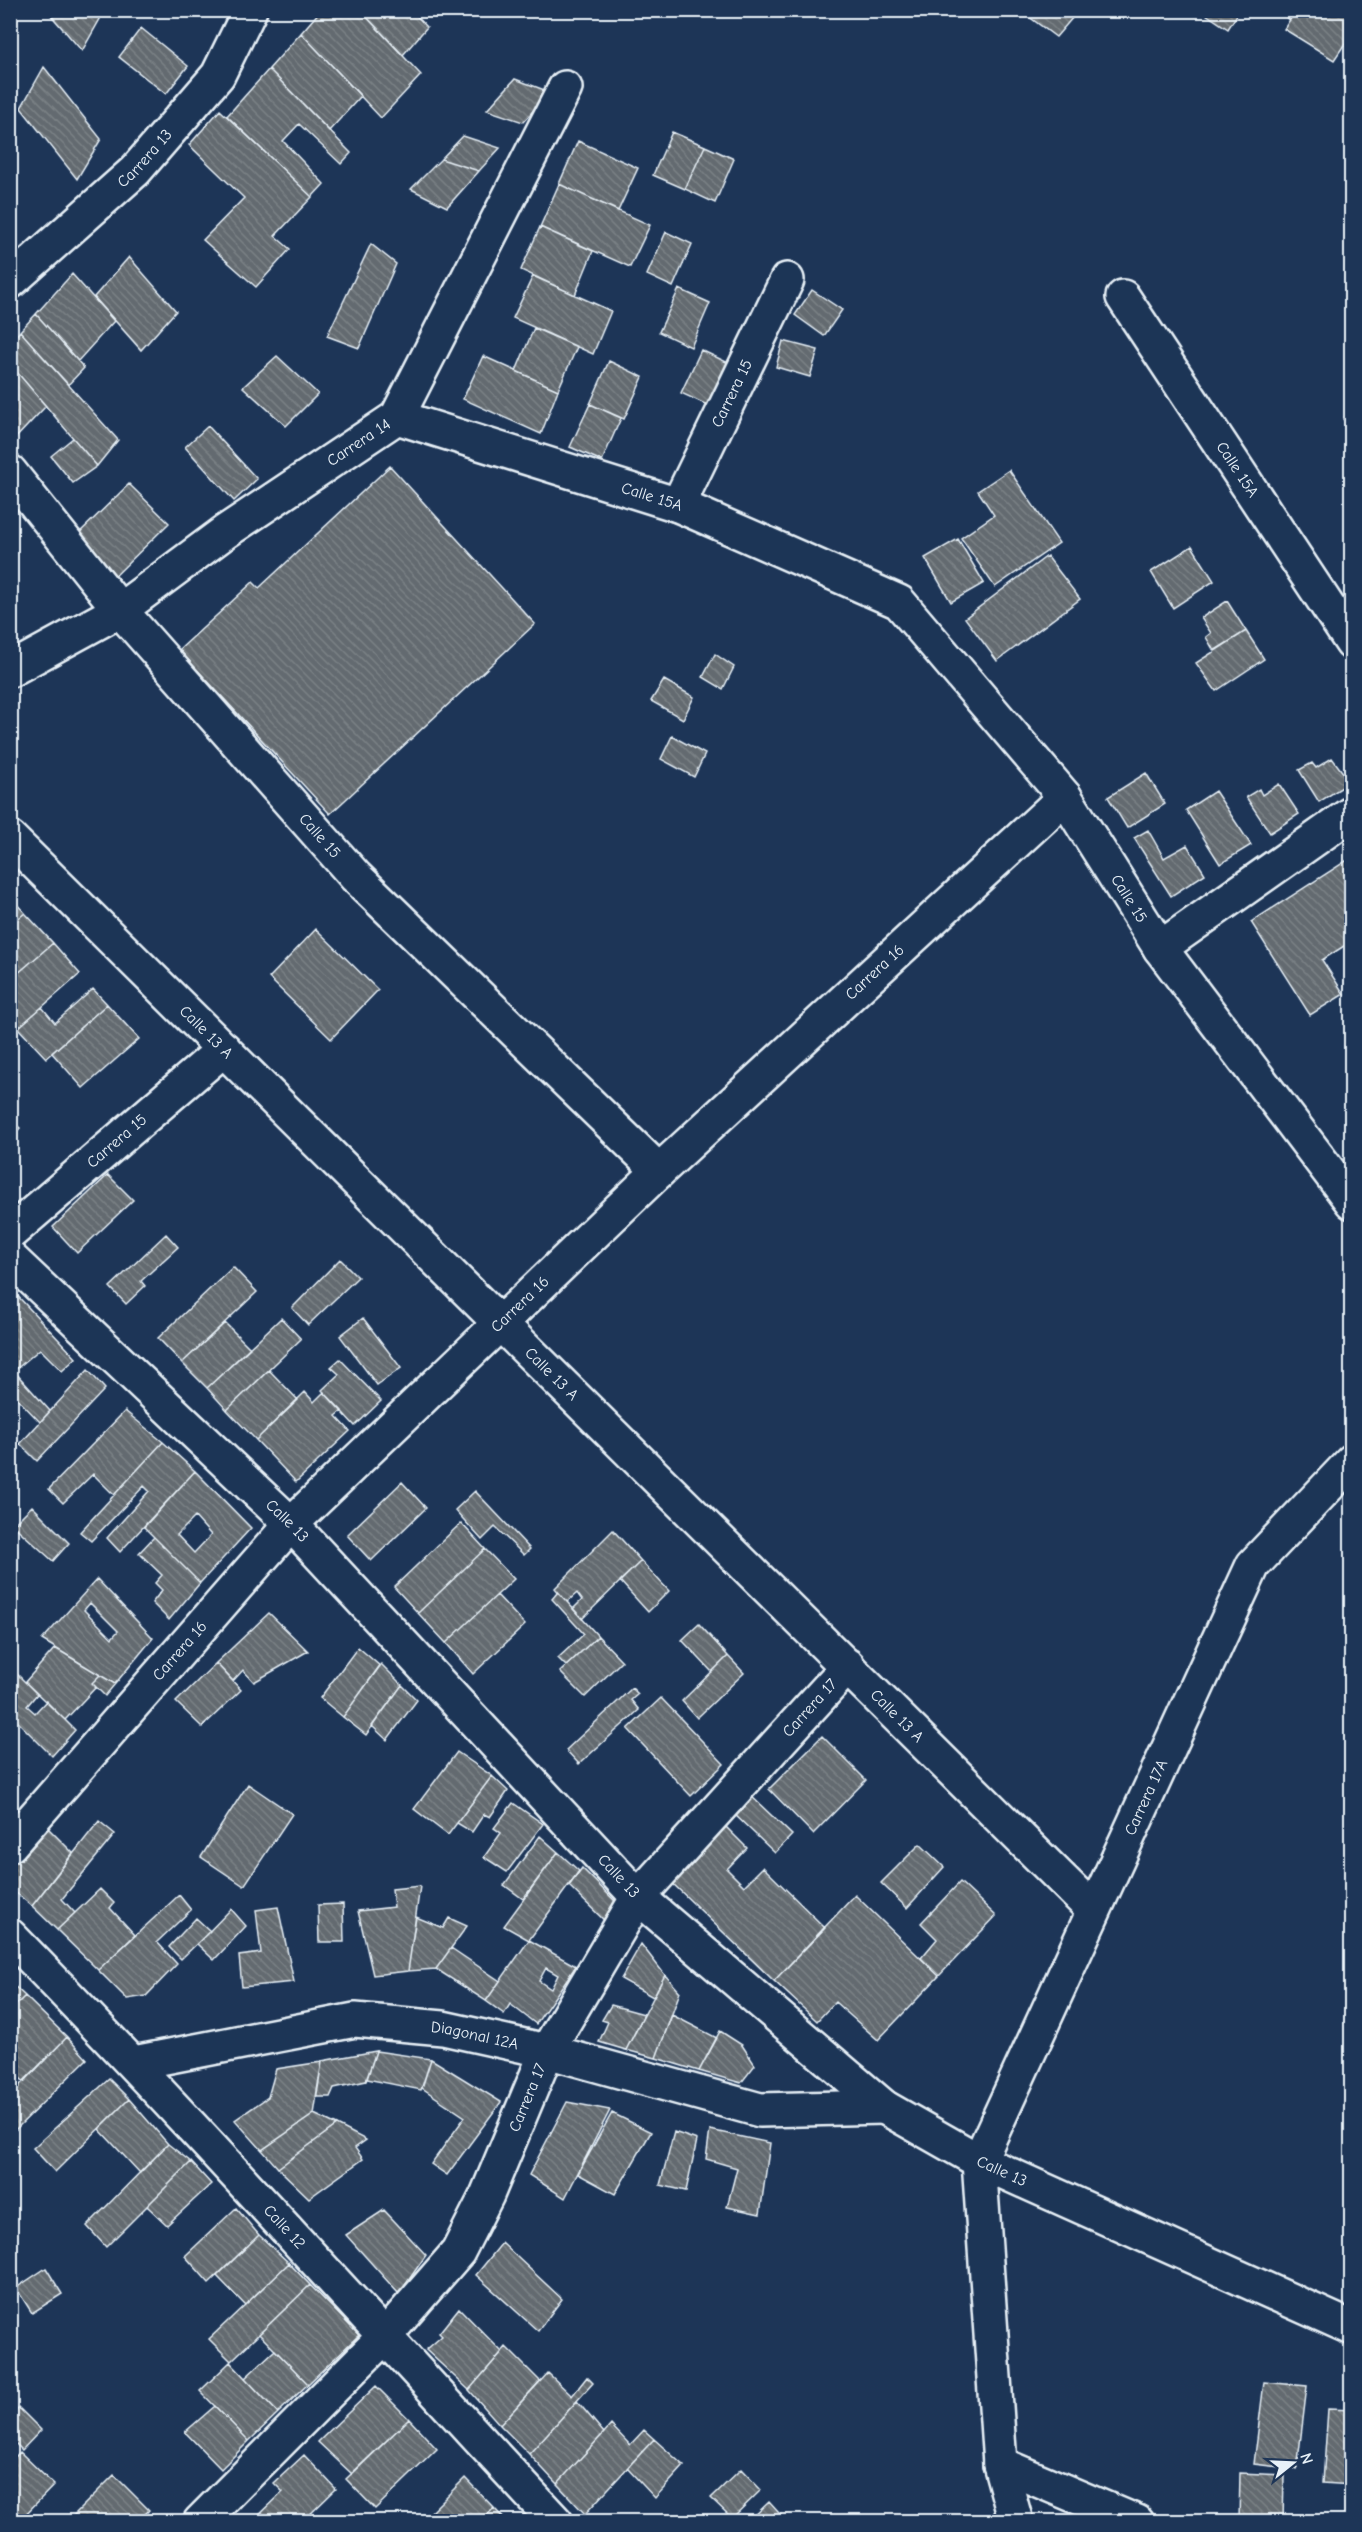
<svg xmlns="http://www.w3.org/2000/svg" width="1362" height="2532" viewBox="0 0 1362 2532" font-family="'Comic Neue',sans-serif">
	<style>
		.building { fill: url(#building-back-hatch); stroke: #e8f1f8; stroke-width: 1.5; fill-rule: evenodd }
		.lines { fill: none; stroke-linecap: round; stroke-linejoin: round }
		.minor-casing { stroke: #e8f1f8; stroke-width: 38 }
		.minor { stroke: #1d3557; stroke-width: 33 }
		.labels { text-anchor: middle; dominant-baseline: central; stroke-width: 5; stroke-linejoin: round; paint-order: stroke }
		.street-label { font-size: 16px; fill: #e8f1f8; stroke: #1d3557 }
	</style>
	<defs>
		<pattern id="building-back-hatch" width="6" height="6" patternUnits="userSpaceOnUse" patternTransform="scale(1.5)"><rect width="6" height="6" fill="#646b70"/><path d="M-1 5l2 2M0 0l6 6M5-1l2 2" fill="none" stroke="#7a8185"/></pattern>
	</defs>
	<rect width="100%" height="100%" fill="#1d3557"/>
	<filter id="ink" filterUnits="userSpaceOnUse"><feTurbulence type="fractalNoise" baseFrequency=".0167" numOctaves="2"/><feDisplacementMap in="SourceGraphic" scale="12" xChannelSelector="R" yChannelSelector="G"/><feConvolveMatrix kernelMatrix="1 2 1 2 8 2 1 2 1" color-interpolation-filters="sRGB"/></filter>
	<g filter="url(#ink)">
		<path class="building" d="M50,10h43l7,9 -18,32 -33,-38z
			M321,10h39l61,65 -40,43 -80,-85z
			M360,10h51l16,17 -24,28z
			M1026,10h53l-23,27 -32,-24z
			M1200,10h40l-12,19z
			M1276,10h20l-6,10z
			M1296,10h56v23l-18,27 -50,-31z
			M141,28l47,38 -22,28 -47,-37z
			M301,33l60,63 -32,35 -60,-62z
			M44,67l57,72 -24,40 -56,-71z
			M269,69l82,84 -10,11 -42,-40 -16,17 41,43 -12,13 -85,-81z
			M515,79l35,13 -27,30 -36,-12z
			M220,110l92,87 -37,39 15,13 -34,38 -53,-47 41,-42 -55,-53z
			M672,132l33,14 -20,43 -32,-14z
			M463,136l37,12 -21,23 -38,-12z
			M578,141l60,27 -20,43 -59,-27z
			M705,146l29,13 -19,44 -30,-14z
			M441,159l38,12 -32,36 -36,-18z
			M559,184l91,41 -20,42 -90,-40z
			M540,227l53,24 -18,44 -54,-25z
			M666,232l26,12 -19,43 -26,-12z
			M371,244l25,20 -37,84 -32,-12z
			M129,257l47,54 -35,39 -47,-53z
			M72,274l42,47 -36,40 -42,-47z
			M533,276l78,35 -18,43 -80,-36z
			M679,289l31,14 -19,44 -32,-15z
			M812,290l30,20 -18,26 -29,-21z
			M36,314l48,54 -16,17 -48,-54z
			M534,328l43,19 -19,43 -42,-19z
			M20,331l98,109 -21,26 -87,-102v-22z
			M783,341l35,9 -8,27 -34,-10z
			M701,350l34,16 -19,43 -35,-16z
			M277,356l41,38 -32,32 -43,-39z
			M483,356l75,34 -17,44 -78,-35z
			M609,361l34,16 -19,42 -34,-15z
			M10,364l36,42 -36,38z
			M590,404l31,14 -19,43 -32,-14z
			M1352,413v18l-9,-12z
			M208,426l49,53 -23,22 -49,-54z
			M73,438l24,28 -24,17 -22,-27z
			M390,466l145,158 -205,190 -151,-164 74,-68 6,6z
			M1009,470l50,73 -64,44 -34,-49 33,-23 -16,-24z
			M129,484l40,39 -58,57 -39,-40z
			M958,539l26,44 -33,19 -26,-44z
			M1192,546l22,35 -41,27 -22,-36z
			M1047,556l33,43 -83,62 -32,-43z
			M1227,601l19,30 -32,20 -8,-14 5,-4 -10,-15z
			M1246,631l18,28 -48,32 -20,-28z
			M715,654l19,13 -11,22 -20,-12z
			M664,680l30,17 -11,22 -32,-18z
			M672,736l33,18 -11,23 -33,-18z
			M1332,758l18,24 -31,20 -20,-32 13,-7 4,5z
			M1146,773l19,31 -38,24 -19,-31z
			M1279,784l20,30 -29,19 -24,-36 13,-8 3,6z
			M1215,791l36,54 -31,19 -34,-54z
			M1148,830l16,28 23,-13 18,29 -34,22 -37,-58z
			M1352,857v84l-30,19 22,34 -34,21 -59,-93z
			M10,897l15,16 -15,12z
			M25,913l28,30 -43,37v-55z
			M316,929l62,61 -47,49 -62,-61z
			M53,943l27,31 -62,54 -8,-8v-40z
			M93,989l14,15 -61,54 -28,-30 24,-21 13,16z
			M107,1004l32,35 -56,49 -31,-35z
			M10,1119l10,9 -10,11z
			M108,1175l25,25 -56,53 -24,-26z
			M166,1234l12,13 -37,34 4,5 -19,18 -16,-17z
			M340,1259l18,18 -50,48 -16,-17z
			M233,1267l24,25 -75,71 -24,-25z
			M10,1288l66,70 -14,13 -22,-22 -26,22 36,40 -10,11 -30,-31z
			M281,1318l20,21 -74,71 -20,-22z
			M363,1318l38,50 -24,17 -37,-49z
			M225,1323l25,25 -43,40 -25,-25z
			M340,1359l41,42 -26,25 -33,-36 17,-16 -8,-7z
			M88,1370l17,19 -68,72 -17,-17z
			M269,1370l29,30 -42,40 -29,-30z
			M305,1392l9,10 10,-10 18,19 -6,5 14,15 -54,51 -40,-42z
			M125,1411l38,31 -49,53 -21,-21 -30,29 -14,-14z
			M10,1436l10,8 -10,10z
			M163,1442l32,29 -75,81 -13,-14 42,-47 -5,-5 -53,55 -11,-9z
			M195,1471l56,57 -51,55 -56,-56zM195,1517l16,18 -17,18 -17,-18z
			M402,1482l24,26 -55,53 -24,-26z
			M475,1491l55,58 -6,6 -29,-28 -13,13 -27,-30z
			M32,1506l37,37 -16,18 -40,-36z
			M461,1523l24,26 -67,64 -24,-26z
			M613,1530l28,31 -59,58 -9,-10 9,-9 -5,-7 -10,9 -12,-14z
			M154,1537l46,46 -31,37 -17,-17 10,-13 -7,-7 7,-8 -23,-22z
			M485,1549l29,30 -68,64 -28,-30z
			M641,1561l28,30 -21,21 -28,-31z
			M97,1579l56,59 -38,46 -73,-44zM90,1603l28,28 -6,7 -28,-28z
			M558,1592l40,44 -32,30 -8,-8 26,-24 -32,-35z
			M497,1595l28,30 -52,49 -27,-31z
			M269,1613l39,38 -54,31 -11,-12 -10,11 -17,-18z
			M699,1624l29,32 -16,16 -30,-32z
			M598,1636l24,25 -37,36 -25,-25z
			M358,1647l22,19 -37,51 -23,-19z
			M55,1648l45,27 -8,8 4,4 -31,33 -40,-38z
			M728,1656l16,17 -47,45 -15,-17z
			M216,1663l25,27 -39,37 -26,-25z
			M381,1664l21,21 -36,50 -23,-18z
			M14,1671l23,23 -10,12 8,7 11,-12 29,29 -23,26 -42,-42v-39z
			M100,1675l15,9 -10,12 -13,-13z
			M402,1685l15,15 -30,40 -15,-14z
			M632,1688l6,6 -7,6 8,10 -60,54 -13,-14z
			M661,1698l63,66 -33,32 -63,-67z
			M822,1736l44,44 -53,54 -44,-45z
			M457,1752l35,24 -44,59 -34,-26z
			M492,1776l16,15 -18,26 -6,-3 -12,18 -15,-9z
			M248,1784l44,30 -48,72 -43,-29z
			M749,1794l43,41 -17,18 -43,-41z
			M513,1803l30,21 -36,48 -23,-15 17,-24 -7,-5z
			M99,1821l16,13 -53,65 13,14 -18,17 -25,-24z
			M722,1823l25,25 -20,21 17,17 19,-19 62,61 -51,53 -106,-102z
			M44,1824l29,29 -41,53 -22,-18v-22z
			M540,1836l18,16 -35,47 -19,-14z
			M920,1844l24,23 -37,41 -26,-25z
			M558,1852l21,19 -50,69 -25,-14z
			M582,1868l38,38 -12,18 -39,-38z
			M960,1882l36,34 -57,60 -18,-18 16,-19 -16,-16z
			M420,1886l-12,85 -35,4 -15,-64 36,-4 -2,-18z
			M100,1889l14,14 -4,5 25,27 -37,35 -41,-40z
			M179,1895l12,15 -34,32 20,22 -31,32 -19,3 -29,-29z
			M855,1895l84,81 -61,64 -43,-38 -18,19 -43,-40z
			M343,1904l1,38h-25l-1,-37z
			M278,1907l16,75 -52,5 -3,-31 22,-3 -5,-43z
			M231,1909l15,17 -32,34 -17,-16z
			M416,1917l27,11 6,-10 18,8 -31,43 -28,2z
			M196,1918l14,13 -29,28 -12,-12z
			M529,1940l47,26 -40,58 -26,-20 -6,10 -18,-13zM546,1968l12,7 -7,14 -12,-8z
			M641,1944l24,31 -12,22 -32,-18z
			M451,1948l49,33 -14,20 -50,-32z
			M665,1975l15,17 -24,66 -30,-8z
			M10,1982l15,14 -15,15z
			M25,1996l42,41 -43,45 -14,-14v-57z
			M611,2005l33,9 -18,36 -27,-8 9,-20 -6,-2z
			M672,2015l45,23 -18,33 -43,-13z
			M720,2031l22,14 13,20 -14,18 -42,-12z
			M67,2037l20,22 -77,76v-40z
			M376,2051l-10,30 -32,7 -4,9h-14l6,-36z
			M376,2051l55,8 -10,31 -54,-11z
			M431,2059l70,43 -54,73 -16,-11 34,-47 -43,-29z
			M322,2062l-8,52 -52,36 -27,-30 33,-23 8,-28z
			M10,2077l10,9 -10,9z
			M109,2079l20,20 -74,73 -22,-24z
			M129,2099l39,45 -28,29 -41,-44z
			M567,2102l43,8 -45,88 -36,-23z
			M612,2113l39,19 -36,62 -37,-20z
			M314,2114l23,11 -59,43 -16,-18z
			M337,2125l29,15 -11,8 8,11 -54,39 -31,-30z
			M710,2130l60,13 -10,71 -33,-7 10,-39 -31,-9z
			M674,2132l23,8 -11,51 -26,-6z
			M168,2144l23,18 -85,85 -19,-21z
			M191,2162l20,22 -44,41 -20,-19z
			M236,2208l23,27 -50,48 -24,-27z
			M384,2210l42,45 -27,39 -53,-59z
			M259,2235l30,28 -44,42 -28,-29z
			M502,2243l60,56 -24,32 -62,-56z
			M289,2263l21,22 -79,76 -22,-22z
			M46,2268l16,26 -30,19 -16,-25z
			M310,2285l49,50 -51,49 -49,-50z
			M459,2308l43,44 -33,38 -43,-40 16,-14 -3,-3z
			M506,2347l34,34 -40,44 -31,-35z
			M275,2350l33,34 -30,29 -33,-35z
			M230,2362l48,51 -29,28 -49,-50z
			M548,2373l24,23 15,-19 6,6 -64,71 -29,-29z
			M1264,2382l43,4 -10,83 -43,-5z
			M376,2386l33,33 -57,55 -34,-32z
			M577,2401l27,32 -47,51 -28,-30z
			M215,2406l34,35 -28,28 -36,-37z
			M19,2408l22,22 -19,20 -12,-12v-21z
			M1328,2409l24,1v75l-29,-2z
			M409,2419l28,30 -62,60 -29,-30z
			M611,2425l19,20 14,-15 10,9 -69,75 -28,-30z
			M654,2439l30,27 -29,32 -28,-30z
			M20,2452l34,33 -36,37h-8v-60z
			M304,2455l32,34 -34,33h-50l31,-30 -9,-9z
			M741,2469l20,21 -29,28 -21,-20z
			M1240,2473l44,2 -1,47h-44z
			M114,2475l35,35 -11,12h-71z
			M465,2478l29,30 -14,14h-59z
			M769,2502l18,20h-39z
			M494,2508l13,14h-27z"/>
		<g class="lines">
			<defs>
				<g id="minor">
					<path id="s1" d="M10,282l125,-111 83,-96 32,-65"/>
					<path id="s2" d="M1123,297l229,346"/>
					<path id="s3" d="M397,417l281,88 221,97 166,195 95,151 192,254"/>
					<path id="s4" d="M10,472l110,138 236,267 303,294"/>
					<path id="s5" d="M678,505l109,-225"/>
					<path id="s6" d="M10,670l110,-60 105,-78 172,-115 168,-329"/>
					<path id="s7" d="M10,838l1083,1072"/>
					<path d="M1160,948l192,-135"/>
					<path id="s8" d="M10,1233l214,-184"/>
					<path id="s9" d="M10,1258l281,266 347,373 246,210 95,54 373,167"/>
					<path id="s10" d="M10,1845l281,-321 368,-353 406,-374"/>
					<path id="s11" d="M10,1936c187,191 364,391 546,586"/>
					<path id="s12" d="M134,2063l221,-43 88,8 104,23 213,59 124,-3"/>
					<path d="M1000,2464l137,58"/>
					<path id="s13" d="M200,2522l184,-185 74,-85 29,-57 60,-144 91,-154 210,-231"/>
					<path id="s14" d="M1016,2522l-16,-58 -21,-303 274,-596 99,-104"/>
				</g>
			</defs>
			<use href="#minor" class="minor-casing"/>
			<use href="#minor" class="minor"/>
		</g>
	</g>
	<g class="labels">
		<g class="street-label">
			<text stroke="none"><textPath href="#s1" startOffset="183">Carrera 13</textPath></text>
			<text stroke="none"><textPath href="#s5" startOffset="124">Carrera 15</textPath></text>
			<text stroke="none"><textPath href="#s6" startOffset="417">Carrera 14</textPath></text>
			<text stroke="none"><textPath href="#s2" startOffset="207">Calle 15A</textPath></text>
			<text stroke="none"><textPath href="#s3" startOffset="267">Calle 15A</textPath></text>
			<text stroke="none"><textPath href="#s4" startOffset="478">Calle 15</textPath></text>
			<text stroke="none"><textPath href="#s3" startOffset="912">Calle 15</textPath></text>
			<text stroke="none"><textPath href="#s10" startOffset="1230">Carrera 16</textPath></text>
			<text stroke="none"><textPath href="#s7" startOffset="276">Calle 13 A</textPath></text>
			<text stroke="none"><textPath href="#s8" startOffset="141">Carrera 15</textPath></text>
			<text stroke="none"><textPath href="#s10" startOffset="744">Carrera 16</textPath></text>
			<text stroke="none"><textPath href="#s7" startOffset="762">Calle 13 A</textPath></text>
			<text stroke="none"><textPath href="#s9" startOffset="382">Calle 13</textPath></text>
			<text stroke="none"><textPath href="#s10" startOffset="258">Carrera 16</textPath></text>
			<text stroke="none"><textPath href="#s13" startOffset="1028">Carrera 17</textPath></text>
			<text stroke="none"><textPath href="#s7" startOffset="1248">Calle 13 A</textPath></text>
			<text stroke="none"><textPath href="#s14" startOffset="764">Carrera 17A</textPath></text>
			<text stroke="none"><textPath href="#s9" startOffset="868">Calle 13</textPath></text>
			<text stroke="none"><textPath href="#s12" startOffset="346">Diagonal 12A</textPath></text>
			<text stroke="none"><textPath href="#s13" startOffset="543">Carrera 17</textPath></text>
			<text stroke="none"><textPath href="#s9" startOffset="1354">Calle 13</textPath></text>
			<text stroke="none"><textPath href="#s11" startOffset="400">Calle 12</textPath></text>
		</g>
	</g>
	<rect width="1362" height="2532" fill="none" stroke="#1d3557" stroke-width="36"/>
	<rect x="18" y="18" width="1326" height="2496" fill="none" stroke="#e8f1f8" stroke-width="2" filter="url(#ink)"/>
	<g transform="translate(1293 2463) rotate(72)" stroke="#1d3557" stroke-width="4.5" paint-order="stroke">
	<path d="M0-4.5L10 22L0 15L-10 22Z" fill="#e8f1f8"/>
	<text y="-9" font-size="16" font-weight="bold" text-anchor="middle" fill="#e8f1f8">N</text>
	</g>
</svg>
